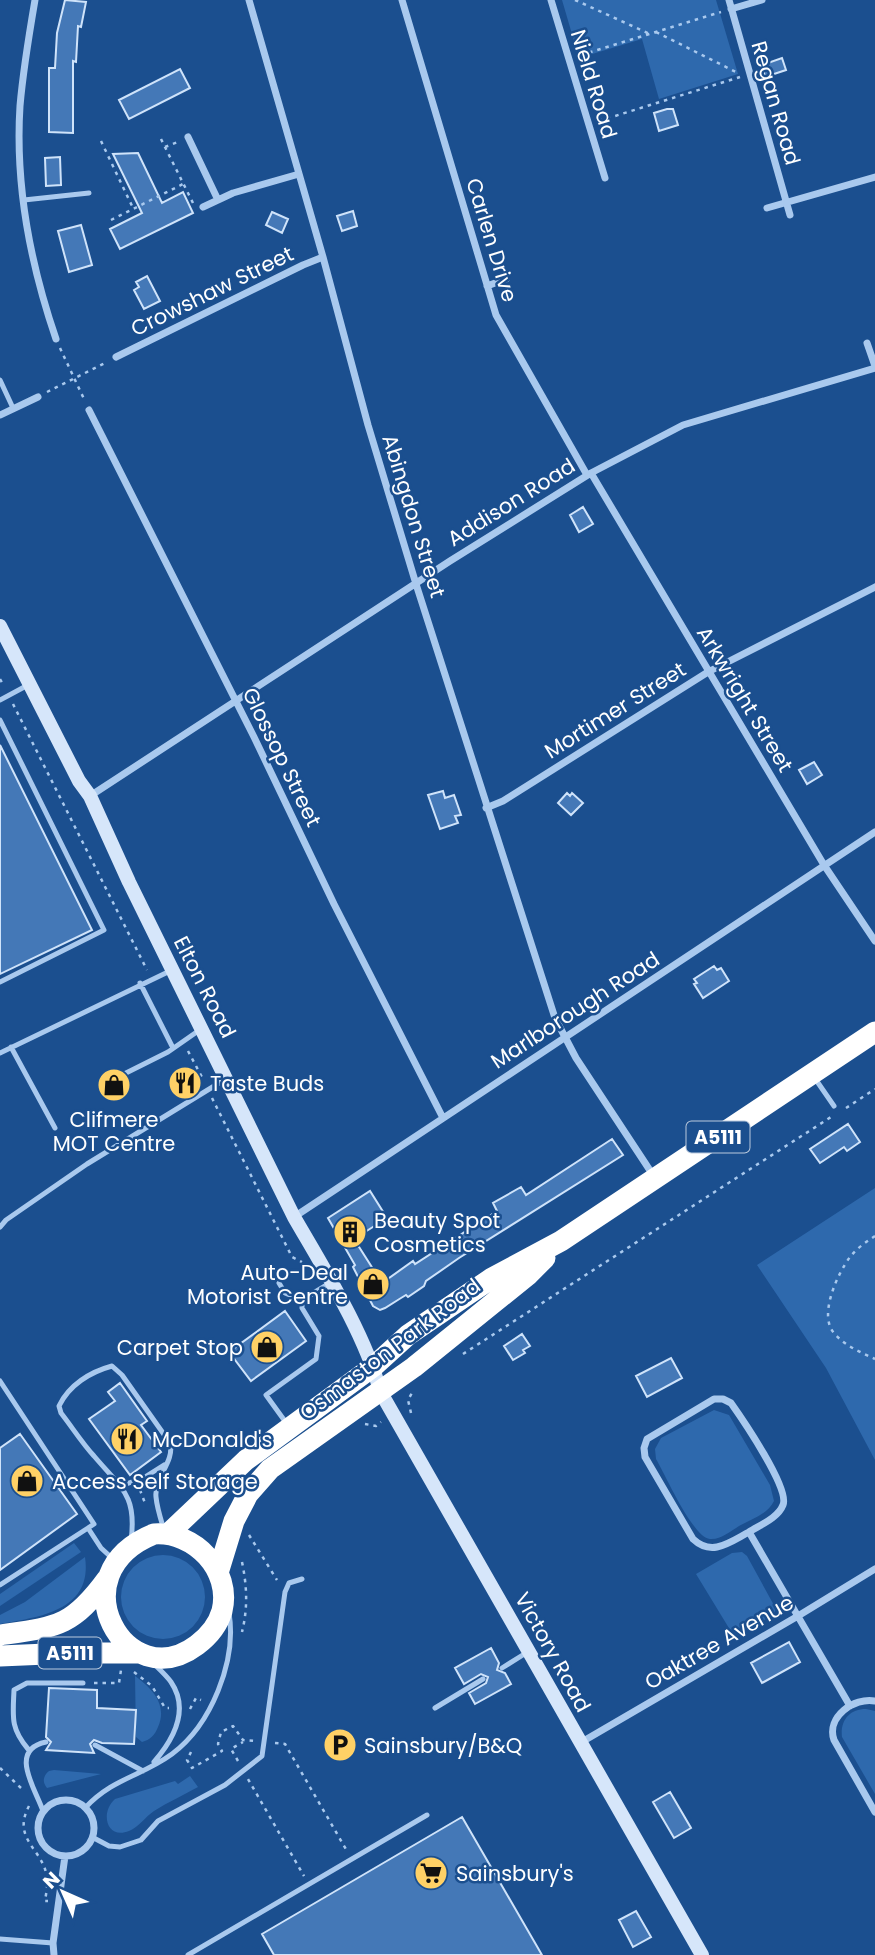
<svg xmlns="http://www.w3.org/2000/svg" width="875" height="1955" viewBox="0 0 875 1955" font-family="Poppins,sans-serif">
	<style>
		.green { fill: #2e69ad }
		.building { fill: #4478b7; stroke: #cfe3fa; stroke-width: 2 }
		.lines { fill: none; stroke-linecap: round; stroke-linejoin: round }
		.path { stroke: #a9c9ee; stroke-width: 2.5; stroke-dasharray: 3.5 5; stroke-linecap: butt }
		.lane { stroke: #a9c9ee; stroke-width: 5 }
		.street { stroke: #a9c9ee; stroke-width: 7 }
		.secondary { stroke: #d6e6fa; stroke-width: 14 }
		.highway { stroke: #fff; stroke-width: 21 }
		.labels { text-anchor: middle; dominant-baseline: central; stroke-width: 5; stroke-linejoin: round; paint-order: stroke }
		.shield { fill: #1b4f8f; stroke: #bbcadd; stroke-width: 2 }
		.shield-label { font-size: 19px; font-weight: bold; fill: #fff }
		.street-label { font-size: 21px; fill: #fff; stroke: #1b4f8f }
		.poi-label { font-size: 21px; fill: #fff; stroke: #1b4f8f; text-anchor: start }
	</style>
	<rect width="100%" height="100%" fill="#1b4f8f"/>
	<path class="green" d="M562,0h154l22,74 -79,25 -17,-60 -63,19z
		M875,1188v272l-49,-92 -69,-103z
		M714,1410l15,5 41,70 4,16c-6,13 -22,18 -35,25 -8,5 -19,14 -29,13 -17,-1 -45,-65 -54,-80l-1,-10 6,-11z
		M74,1543l7,9 -81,54v-12z
		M742,1552l5,4 29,53 -2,5 -39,24 -39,-64 36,-21z
		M121 1597a42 42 0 1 1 84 0a42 42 0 1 1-84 0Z
		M85,1557c8,54 -46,60 -85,67v-9l25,-13z
		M135,1676c17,12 33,29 23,51 -3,8 -8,13 -16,15l-6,-5z
		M866,1709l9,2v83l-33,-57c-2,-16 7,-28 24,-28z
		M54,1770l47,4 -54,14c-5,-6 -4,-12 2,-17z
		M190,1776l8,11c-14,8 -30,15 -44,24 -9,6 -15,16 -25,20 -23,9 -29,-19 -14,-32l60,-18 3,3z"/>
	<path class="building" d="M65,0l21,2 -5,25 -3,-1 -2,36 -3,-1v72l-24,-1v-64h6l2,-35z
		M782,58l4,12 -21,7 -3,-12z
		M180,69l10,19 -61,31 -10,-19z
		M667,109h6l5,16 -19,6 -5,-18z
		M138,153l24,50 21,-11 10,21 -73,36 -10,-20 32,-16 -29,-59z
		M60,157l1,28 -15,1 -1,-28z
		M353,211l4,15 -15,5 -5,-15z
		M272,212l16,7 -6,14 -16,-8z
		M81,225l11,40 -23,7 -11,-41z
		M147,276l13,25 -16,8 -10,-19 5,-3 -3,-5z
		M583,507l10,17 -14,8 -9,-17z
		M0,745l92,185 -92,44z
		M814,762l8,13 -15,9 -8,-14z
		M443,791l2,7 9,-3 7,20 -6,1 3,7 -18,6 -12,-34z
		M567,793l3,3 2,-3 11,10 -12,12 -13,-12z
		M714,966l3,4 4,-2 8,13 -26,17 -9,-14 3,-1 -3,-4z
		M848,1124l12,18 -13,9 -3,-4 -24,16 -10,-14z
		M612,1139l11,16 -164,103 -33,23 -2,5 -16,11 -2,-2 -5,3 -16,10 -5,2 -7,-4 -20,-39 2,-2 -27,-47 42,-27 17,27 -33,21 28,44 31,-22 2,3 82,-53 -4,-8 28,-16 5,8z
		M285,1311l21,30 -55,40 -22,-29z
		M522,1334l8,12 -7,4 2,3 -12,7 -9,-14z
		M671,1358l11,20 -35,19 -11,-21z
		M120,1383l27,38 -6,4 20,27 -31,23 -41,-56 26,-18 -7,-9z
		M20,1434l57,80 -77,56v-122z
		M789,1642l11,20 -38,21 -11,-20z
		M491,1648l8,15 -2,7 8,3 6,11 -36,20 -6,-11 17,-10 2,-6 -7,-3 -17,10 -9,-16z
		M49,1688l48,2v18l39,2 -2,34 -32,-1 -8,-3 -4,4 4,9 -48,-3 5,-8 -5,-5z
		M670,1792l21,36 -17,10 -21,-36z
		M462,1817l80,138h-268l-12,-21z
		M636,1911l15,26 -18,10 -14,-27z"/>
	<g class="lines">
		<path class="path" d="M575,0l75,34
			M656,32l82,41
			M581,55l140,-43
			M599,121l141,-44
			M161,139l32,64
			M101,141l32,67
			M165,147l13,-5
			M111,220l72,-36
			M60,348l24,51
			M47,392l60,-30
			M0,679l4,7
			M13,704l134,266
			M188,1051l15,28
			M212,1098l80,159 10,5
			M846,1108l29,-19
			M875,1236c-9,6 -18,12 -25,21 -12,16 -32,58 -16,76 11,13 26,19 41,26
			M463,1354l368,-237
			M411,1413l-3,-13 5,-9
			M365,1424l11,2 5,-4
			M140,1490l5,13
			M249,1535l28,45
			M242,1562c5,24 6,46 0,70
			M134,1672l18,14 13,22h4
			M94,1683h25l2,-13
			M190,1709l6,-11 5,2
			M275,1743l10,1 62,107
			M191,1752l-4,8 5,8 30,-17 -4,-7 3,-12 12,-6 10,14 12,1
			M238,1761l-7,-12 12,-7
			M0,1768l21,20
			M248,1779l56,97
			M29,1806c-18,34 15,43 18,72 1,7 -1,16 -2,23h3"/>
		<path class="lane" d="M24,200l65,-7
			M0,380l13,28
			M0,700l28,-15
			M0,720l104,210 -104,52
			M140,983l33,65
			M11,1047l44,81
			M0,1053l170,-82
			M814,1077l20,29
			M116,1078l52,-26 33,-23
			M0,1227l6,-7 81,-56 137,-84
			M279,1283l6,10 17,7
			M0,1381l94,143 -6,4 13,20 12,11
			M287,1424l-21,-29 50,-36 3,-23 -17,-28v-8l28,-17
			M121,1486l24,-9 19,-12
			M131,1541c6,-46 -9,-52 -37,-85 -12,-13 -22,-29 -33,-43l-2,-7c10,-21 31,-34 53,-40l10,9 48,68c5,19 -16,34 -14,54 1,11 5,23 8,33
			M0,1585l88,-57
			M152,1662c6,6 14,13 19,20 19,28 2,58 -17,80
			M502,1668l24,-15
			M435,1708l48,-29
			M95,1745l48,26
			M28,1749c-18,-21 -15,-33 -14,-59l13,-7h56
			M85,1808c28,-30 57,-32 87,-54 39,-29 65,-93 57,-141
			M43,1811c-8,-23 -35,-61 3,-69
			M92,1837l17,9 11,1 21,-7 17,-19 67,-36 37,-29 23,-164 4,-9 13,-4
			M0,1939l53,4
			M188,1955l239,-140"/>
		<path class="street" d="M35,0c-6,35 -12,71 -15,106 -5,78 11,160 36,233
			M249,0l74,257 45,168 48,159 139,434 21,40 77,117
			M402,0l94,315 91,160
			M551,0l54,178
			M729,0l61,215
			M731,9l31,-9
			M188,137l30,63
			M203,207l30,-14 66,-19
			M767,208l108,-31
			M487,286l19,-7
			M867,343l8,23
			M116,357l187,-92 20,-8
			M89,410l165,327 80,167 109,214
			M0,415l38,-18
			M591,473l233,392 51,76
			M90,796l360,-235 141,-88 92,-48 192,-57
			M486,808l17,-7 205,-129 167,-85
			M294,1217l581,-385
			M749,1532c11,-7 29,-14 34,-27 7,-16 -40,-85 -52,-102l-8,-4h-9l-67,40 -3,9 1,9 48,82c19,18 37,3 56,-7l101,174
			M875,1701c-21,-4 -49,16 -41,39l41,72
			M580,1743l218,-127 77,-47
			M38 1828a28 28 0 1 1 56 0a28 28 0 1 1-56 0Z
			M54,1955l-1,-12 12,-87"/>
		<path class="secondary" d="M0,626l79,155 11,15 39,86 165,335c30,52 71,117 86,174l322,564"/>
		<path class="highway" d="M154,1534c40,-3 78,36 68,77 -4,14 -13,25 -25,34 -70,53 -142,-71 -43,-111z
			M168,1534l78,-74 128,-94 34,-31 84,-57 69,-37 314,-209
			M218,1573l16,-52 14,-27 22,-25 144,-102 114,-92 17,-17
			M0,1635c57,-8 72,-8 107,-56
			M0,1656l70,-3h70"/>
	</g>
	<defs>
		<symbol id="restaurant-disc" viewBox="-11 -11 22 22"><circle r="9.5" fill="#ffd166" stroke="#1b4f8f"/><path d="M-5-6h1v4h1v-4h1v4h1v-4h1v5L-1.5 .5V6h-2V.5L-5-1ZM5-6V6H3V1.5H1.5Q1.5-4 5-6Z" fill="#111"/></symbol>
		<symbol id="shop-disc" viewBox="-11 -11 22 22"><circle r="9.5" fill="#ffd166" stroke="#1b4f8f"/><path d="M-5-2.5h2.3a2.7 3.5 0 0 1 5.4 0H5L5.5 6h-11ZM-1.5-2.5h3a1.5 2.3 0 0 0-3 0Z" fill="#111"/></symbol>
		<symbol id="building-disc" viewBox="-11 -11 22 22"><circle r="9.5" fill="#ffd166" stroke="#1b4f8f"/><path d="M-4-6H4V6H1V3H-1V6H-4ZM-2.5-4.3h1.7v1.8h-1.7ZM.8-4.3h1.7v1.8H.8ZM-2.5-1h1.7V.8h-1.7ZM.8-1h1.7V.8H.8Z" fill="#111"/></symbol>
		<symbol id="parking-disc" viewBox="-11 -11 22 22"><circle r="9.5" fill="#ffd166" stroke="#1b4f8f"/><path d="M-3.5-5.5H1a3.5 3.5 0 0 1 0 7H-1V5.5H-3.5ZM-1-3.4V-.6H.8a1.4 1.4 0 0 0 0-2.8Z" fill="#111"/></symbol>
		<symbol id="supermarket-disc" viewBox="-11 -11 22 22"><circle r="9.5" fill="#ffd166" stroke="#1b4f8f"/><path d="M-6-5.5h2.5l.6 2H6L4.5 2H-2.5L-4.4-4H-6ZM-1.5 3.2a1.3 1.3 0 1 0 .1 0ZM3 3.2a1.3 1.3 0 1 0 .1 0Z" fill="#111"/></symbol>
	</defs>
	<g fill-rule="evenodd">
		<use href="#restaurant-disc" x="166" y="1064" width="38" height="38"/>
		<use href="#shop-disc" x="95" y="1066" width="38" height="38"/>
		<use href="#building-disc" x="331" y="1213" width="38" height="38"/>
		<use href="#shop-disc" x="354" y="1265" width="38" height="38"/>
		<use href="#shop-disc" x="248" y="1328" width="38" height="38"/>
		<use href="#restaurant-disc" x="108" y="1420" width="38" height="38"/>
		<use href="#shop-disc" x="8" y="1462" width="38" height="38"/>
		<use href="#parking-disc" x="321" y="1726" width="38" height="38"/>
		<use href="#supermarket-disc" x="412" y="1854" width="38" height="38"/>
	</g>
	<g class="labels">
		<g class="shield">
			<rect x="686.5" y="1121.5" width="63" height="31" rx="5"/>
			<rect x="38.5" y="1637.5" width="63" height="31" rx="5"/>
		</g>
		<g class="shield-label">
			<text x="718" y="1137">A5111</text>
			<text x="70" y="1653">A5111</text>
		</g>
		<g class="street-label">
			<text transform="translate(594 84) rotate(73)">Nield Road</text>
			<text transform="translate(776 103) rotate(74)">Regan Road</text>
			<text transform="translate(492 240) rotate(73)">Carlen Drive</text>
			<text transform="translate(212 291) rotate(-26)">Crowshaw Street</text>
			<text transform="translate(511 502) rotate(-32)">Addison Road</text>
			<text transform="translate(414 516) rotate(73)">Abingdon Street</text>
			<text transform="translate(745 699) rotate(59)">Arkwright Street</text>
			<text transform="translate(615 710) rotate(-32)">Mortimer Street</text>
			<text transform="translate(282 757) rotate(64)">Glossop Street</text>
			<text transform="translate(205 987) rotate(63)">Elton Road</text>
			<text transform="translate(575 1010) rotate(-33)">Marlborough Road</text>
			<text transform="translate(390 1349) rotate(-37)">Osmaston Park Road</text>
			<text transform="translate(719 1642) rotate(-30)">Oaktree Avenue</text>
			<text transform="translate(553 1652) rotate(61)">Victory Road</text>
		</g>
		<g class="poi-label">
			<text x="210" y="1083">Taste Buds</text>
			<text x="114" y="1119" text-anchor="middle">Clifmere<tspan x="114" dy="24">MOT Centre</tspan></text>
			<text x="374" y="1220">Beauty Spot<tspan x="374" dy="24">Cosmetics</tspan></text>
			<text x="348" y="1272" text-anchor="end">Auto-Deal<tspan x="348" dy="24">Motorist Centre</tspan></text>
			<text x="243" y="1347" text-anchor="end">Carpet Stop</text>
			<text x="152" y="1439">McDonald's</text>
			<text x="52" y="1481">Access Self Storage</text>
			<text x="364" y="1745">Sainsbury/B&amp;Q</text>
			<text x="456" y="1873">Sainsbury's</text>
		</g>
	</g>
	<g transform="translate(63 1892) rotate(315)" stroke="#1b4f8f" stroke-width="5" paint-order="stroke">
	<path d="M0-5L12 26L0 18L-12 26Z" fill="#ffffff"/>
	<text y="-10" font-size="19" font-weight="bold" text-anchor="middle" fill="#ffffff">N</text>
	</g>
</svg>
